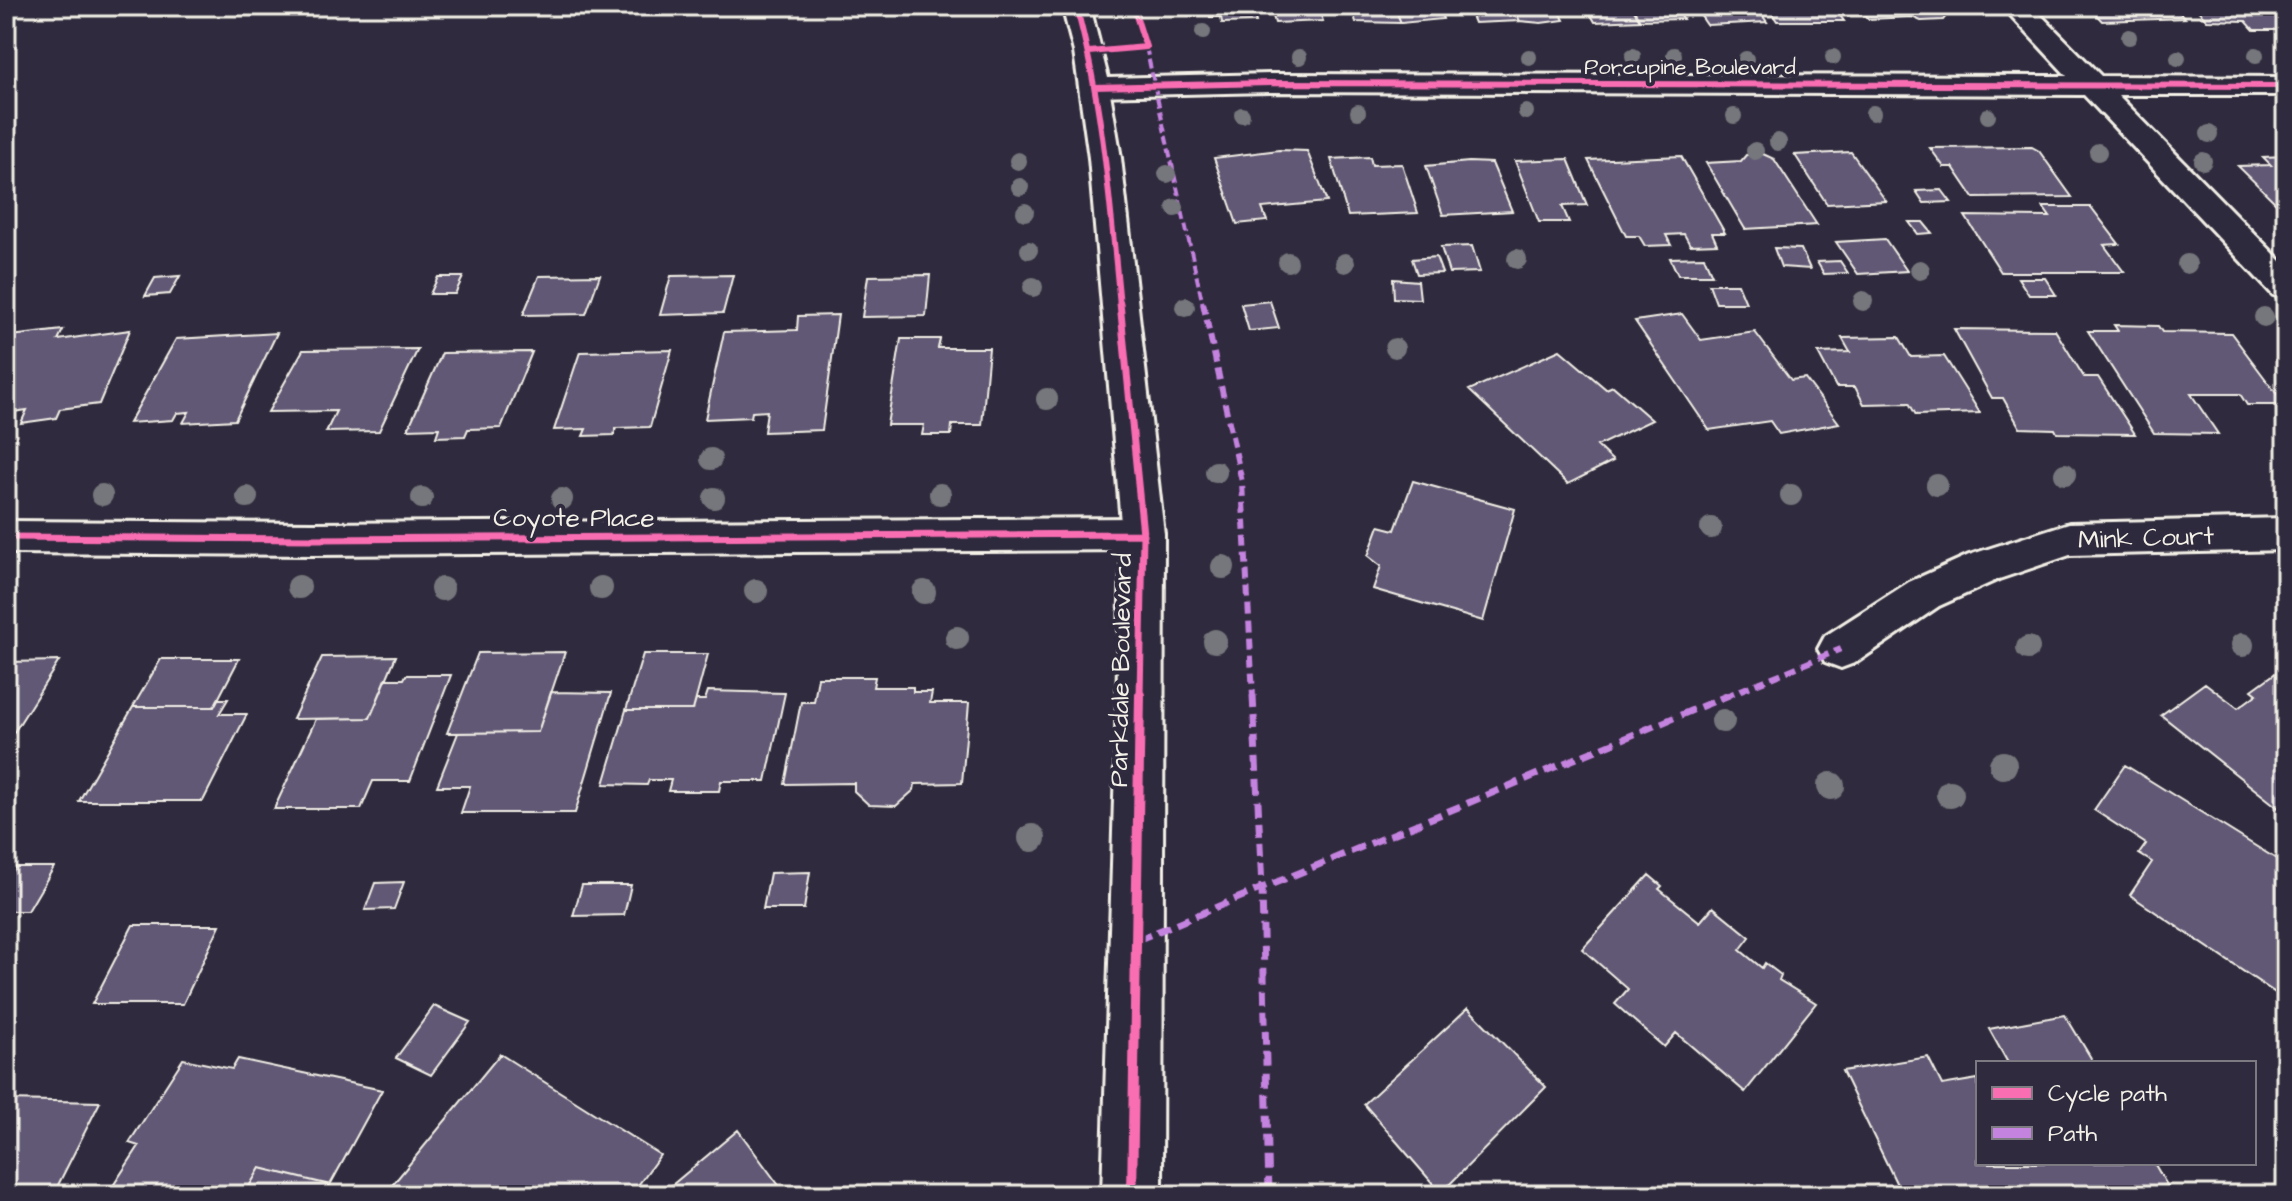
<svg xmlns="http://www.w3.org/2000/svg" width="2292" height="1201" viewBox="0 0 2292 1201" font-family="'Architects Daughter',sans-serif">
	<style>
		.building { fill: #605875; stroke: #f4f1e8; stroke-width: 2 }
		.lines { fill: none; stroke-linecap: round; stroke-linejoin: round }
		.minor-casing { stroke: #f4f1e8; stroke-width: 6 }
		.tertiary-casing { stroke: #f4f1e8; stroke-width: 6 }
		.minor { fill: #2f2a3d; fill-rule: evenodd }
		.tertiary { fill: #2f2a3d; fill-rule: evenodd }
		.quiet-far2 { stroke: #c483df; stroke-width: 4; stroke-dasharray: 9 4; stroke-linecap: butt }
		.quiet-far1 { stroke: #c483df; stroke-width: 6; stroke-dasharray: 11 6; stroke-linecap: butt }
		.quiet { stroke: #c483df; stroke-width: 7; stroke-dasharray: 14 7; stroke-linecap: butt }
		.cycleway-far2-casing { stroke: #2f2a3d; stroke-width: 10 }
		.cycleway-far1-casing { stroke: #2f2a3d; stroke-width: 12 }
		.cycleway-casing { stroke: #2f2a3d; stroke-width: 15 }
		.cycleway-far2 { stroke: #f96db3; stroke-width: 6 }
		.cycleway-far1 { stroke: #f96db3; stroke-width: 7 }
		.cycleway { stroke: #f96db3; stroke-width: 10 }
		.tree { fill: #75777b }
		.labels { text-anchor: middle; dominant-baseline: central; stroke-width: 8; stroke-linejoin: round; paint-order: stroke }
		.far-street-label { font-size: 22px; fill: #f4f1e8; stroke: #2f2a3d }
		.street-label { font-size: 26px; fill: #f4f1e8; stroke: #2f2a3d }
	</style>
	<rect width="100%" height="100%" fill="#2f2a3d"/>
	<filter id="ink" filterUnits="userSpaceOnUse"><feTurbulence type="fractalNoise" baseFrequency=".0125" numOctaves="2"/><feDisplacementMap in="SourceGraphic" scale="16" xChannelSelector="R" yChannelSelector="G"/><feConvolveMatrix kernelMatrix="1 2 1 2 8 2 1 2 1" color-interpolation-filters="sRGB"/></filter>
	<g filter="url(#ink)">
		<path class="building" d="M1186,6h65l5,16 -34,1 -1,-6h-11v-3l-22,1z
			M1270,6h48l5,15 -48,2z
			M1351,6h43l7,17 -45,-1z
			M1394,6h44l5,13 -42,4z
			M1467,6h45l8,15 -46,2z
			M1512,6h45l7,14 -23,3 -21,-2z
			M1586,6h45l9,14 -45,2z
			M1631,6h44l8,13 -43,1z
			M1694,6h62l11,16 -60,3z
			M1767,6h66l11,15h-67z
			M1858,6h79l9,10 -3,4 -22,1 -9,-4 -44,2z
			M2088,6h85l12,12 -83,3z
			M2194,6h76l16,16v8h-32l-8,-9 -39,-1z
			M2032,147l7,4 33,46 -98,1 -21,-31h-9l-14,-19z
			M1279,150l28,1 20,51 -65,6 5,13 -30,3 -23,-66z
			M1851,152l35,49 -59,3 -32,-49z
			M1763,154l11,5 43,66 -72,4 -39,-66 35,-2 5,-6z
			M1681,156l44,77h-13l5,11 -27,1 -6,-11 -18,1 5,10 -26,1 -6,-10h-13l-38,-76z
			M2286,156v52h-5l-43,-42 33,-1 -8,-8z
			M1370,157l2,8 30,-1 16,49 -70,3 -17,-57z
			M1568,159l19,46 -25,1 7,16h-30l-24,-61z
			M1469,162l23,1 20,48 -69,4 -17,-49z
			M1942,190l9,12 -27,1 -8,-12z
			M2043,207h48l28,37 -15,1 20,27h-123l-36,-56 85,1z
			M1909,222h14l9,11 -14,1z
			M1885,239l22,32 -49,3 -22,-32z
			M1472,246l8,26 -31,1 -8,-26z
			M1774,248l27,1 9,20 -29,-2z
			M1436,257l6,16 -25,1 -5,-15z
			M1704,257l8,18h-34l-8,-17z
			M1840,261l8,12 -24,1 -7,-12z
			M600,275l-14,39 -63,1 16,-39z
			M733,275l-10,38 -63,2 11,-39z
			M930,275l-4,41 -64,1 6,-41z
			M180,276l-10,18 -25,2 10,-18z
			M438,277h25l-8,17h-25z
			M2018,278h27l11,17h-27z
			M1393,279l25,2 2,18 -26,-1z
			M1709,284h29l8,19h-30z
			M1270,301l9,27 -30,3 -8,-27z
			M1682,314l19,26 54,-8 36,48 14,-2 34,45 -60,11 -9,-13 -61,9 -74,-109z
			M838,315l-16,115 -58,2 3,-21 -15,1 -1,5 -46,2 19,-87 73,-2 1,-14z
			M2114,325l44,1 4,6 69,1 54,72h-38l-7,-11h-49l27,40 -64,-1 -66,-102h30z
			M1954,329l101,1 29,47h14l37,57 -78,-1 -2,-4 -35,-1 -17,-30h-11z
			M63,330l-5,10 72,-10 -31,74 -39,5 -4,9 -35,5 6,-13 -21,3v-66l5,-11z
			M277,333l-42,87 -52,3 6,-11 -12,1 -4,7 -44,3 47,-84z
			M1899,337l12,20 33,-1 36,57 -64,2 -7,-12 -45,1 -9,-17h-19l-18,-34 32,-1 -8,-14z
			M901,339h39l-2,9h51l-7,77h-30l-1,10h-29l2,-10h-37z
			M418,349l-39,82 -53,1 10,-21 -68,1 35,-62z
			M672,350l-22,77 -34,1 -2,7 -31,1 3,-7 -32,1 26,-78z
			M1560,350l46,39 7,-3 39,34 -55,26 16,15 -45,23 -99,-94z
			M532,352l-31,76 -33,1 -3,7 -29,1 3,-9 -31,1 34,-76z
			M1413,481l102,28 -32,112 -110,-32 8,-23 -13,-10 11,-30 16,4z
			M565,652l-27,80 -91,1 31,-80z
			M643,654h65l-15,56h-67z
			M396,656l-26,62 -77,1 29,-62z
			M161,659h78l-25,48h-81z
			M59,661l-53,84v-83z
			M2277,672l6,4 3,-2v140l-125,-99 44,-32 33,25 19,-14 -5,-4z
			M406,675h45l-41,106h-37l-12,28h-87l42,-90 54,-1 16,-39h18z
			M818,677h57l-2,10h40v5h19l-2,11h39l-7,80 -47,1 -1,6 -18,16 -27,-1 -15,-14v-8l-69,1 16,-82h13z
			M708,691l77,2 -19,88h-45l-2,10h-51l3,-11h-22l-2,5 -43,-1 22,-74h67l3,-10h9z
			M551,692l60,1 -36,120h-114l9,-27h-33l21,-53 80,-1z
			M218,699h10l-9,15h28l-44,87h-124l54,-94h81z
			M2125,765l161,100v135l-156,-105 22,-33 -13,-8 7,-10 -52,-34z
			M15,867h39l-26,44h-22v-31z
			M810,872l-6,37h-41l7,-36z
			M1649,875l13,11 -3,3 41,33 13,-15 37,30 -10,13 22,18 3,-5 16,12 -2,5 37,23 -71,89 -69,-59 -12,14 -49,-43 13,-15 -46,-40z
			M404,882l-10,27 -29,1 10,-27z
			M582,885h49l-7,30 -51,1z
			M133,925h87l-37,79h-91z
			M434,1006l36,16 -39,53 -35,-17z
			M1468,1008l78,79 -105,106 -77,-89z
			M2065,1015l29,48h-86l-19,-34z
			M500,1054l160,101 -29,40h-247z
			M1928,1057l14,28 36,-6v84h176l17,29 -16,3h-253l-60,-124z
			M183,1059l49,10 6,-10 144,31 -52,95 -70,-17 -16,27h-137l32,-49 -10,-3z
			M6,1100l94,2 -47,93h-47z
			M738,1130l48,65h-126z
			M260,1168l70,17 -5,10h-81z"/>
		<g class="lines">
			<defs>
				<path id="minor" d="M1062,6h28l18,72 162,-4 797,2 -65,-70h30l69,70 185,1v18h-168l168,171v33l-13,-4 -189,-200 -814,-3 -176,4 -11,-3 -4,-6 -5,-35z
					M1143,518l15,5 6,11 -6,11 -15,5 -830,5 -307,-2v-32l307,2z
					M2286,518v32l-216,5 -71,24 -60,27 -82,56 -16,6 -16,-6 -7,-13 7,-13 84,-54 60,-27 100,-32z"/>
				<path id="tertiary" d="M1094,78l11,3 4,6 12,71 43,376 -2,661h-60l20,-661 -33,-376 -10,-71 4,-6z"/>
			</defs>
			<use href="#minor" class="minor-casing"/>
			<use href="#tertiary" class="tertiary-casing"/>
			<use href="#minor" class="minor"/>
			<use href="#tertiary" class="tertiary"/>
			<path class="quiet-far2" d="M1146,47l57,258"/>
			<path class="quiet-far1" d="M1203,303l39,179 11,215
				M1724,697l117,-48"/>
			<path class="quiet" d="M1253,695l9,193 7,307
				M1137,940l592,-245"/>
			<defs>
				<path id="cycleway-far2" d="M1076,6c27,97 34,199 44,299
					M1089,52l57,-5 -13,-41
					M1094,87l176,-4 1016,3"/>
				<path id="cycleway-far1" d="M1120,303l23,231 -3,163
					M6,537l307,2 830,-5"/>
				<path id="cycleway" d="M1132,1195l8,-500"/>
			</defs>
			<use href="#cycleway-far2" class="cycleway-far2-casing"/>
			<use href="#cycleway-far1" class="cycleway-far1-casing"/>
			<use href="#cycleway" class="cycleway-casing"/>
			<use href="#cycleway-far2" class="cycleway-far2"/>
			<use href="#cycleway-far1" class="cycleway-far1"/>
			<use href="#cycleway" class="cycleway"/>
		</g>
		<g class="tree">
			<circle cx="1203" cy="32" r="8"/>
			<circle cx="2129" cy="37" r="8"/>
			<circle cx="1674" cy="55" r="8"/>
			<circle cx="2256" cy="55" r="8"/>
			<circle cx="1633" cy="56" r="8"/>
			<circle cx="1299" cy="57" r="8"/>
			<circle cx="1529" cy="57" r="8"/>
			<circle cx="1833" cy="57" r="8"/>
			<circle cx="2178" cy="58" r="8"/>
			<circle cx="1746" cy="59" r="8"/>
			<circle cx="1358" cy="112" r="8"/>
			<circle cx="1526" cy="112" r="8"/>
			<circle cx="1873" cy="113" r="8"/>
			<circle cx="1242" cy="115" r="8"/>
			<circle cx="1734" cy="116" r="8"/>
			<circle cx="1988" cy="116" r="8"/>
			<circle cx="2209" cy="134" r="9"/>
			<circle cx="1778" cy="142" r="9"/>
			<circle cx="1755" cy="151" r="9"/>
			<circle cx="2098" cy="152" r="9"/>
			<circle cx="1018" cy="161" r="9"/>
			<circle cx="2203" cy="161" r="9"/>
			<circle cx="1167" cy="174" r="9"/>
			<circle cx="1020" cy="187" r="9"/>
			<circle cx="1175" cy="208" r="9"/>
			<circle cx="1025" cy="212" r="9"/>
			<circle cx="1029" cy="250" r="9"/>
			<circle cx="1517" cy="259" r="10"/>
			<circle cx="1288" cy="262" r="10"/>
			<circle cx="1345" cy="263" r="10"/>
			<circle cx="2187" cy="264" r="10"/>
			<circle cx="1920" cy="270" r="10"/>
			<circle cx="1033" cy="287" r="10"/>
			<circle cx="1863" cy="301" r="10"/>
			<circle cx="1185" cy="307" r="10"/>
			<circle cx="2264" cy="317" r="10"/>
			<circle cx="1395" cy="348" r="10"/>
			<circle cx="1047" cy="399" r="11"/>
			<circle cx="711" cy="459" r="11"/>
			<circle cx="1216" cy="472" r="11"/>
			<circle cx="2065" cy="474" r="11"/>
			<circle cx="1937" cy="485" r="11"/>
			<circle cx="940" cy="494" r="11"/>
			<circle cx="102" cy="495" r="11"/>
			<circle cx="1791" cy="495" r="11"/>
			<circle cx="247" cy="497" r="11"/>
			<circle cx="422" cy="498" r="11"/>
			<circle cx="714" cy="498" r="11"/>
			<circle cx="562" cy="499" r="11"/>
			<circle cx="1711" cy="528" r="11"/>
			<circle cx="1223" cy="567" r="12"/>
			<circle cx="299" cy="587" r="12"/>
			<circle cx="601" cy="588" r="12"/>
			<circle cx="442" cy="589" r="12"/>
			<circle cx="756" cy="591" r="12"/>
			<circle cx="924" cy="592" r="12"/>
			<circle cx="957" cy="638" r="12"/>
			<circle cx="1215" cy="641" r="12"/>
			<circle cx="2242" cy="645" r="12"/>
			<circle cx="2028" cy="648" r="12"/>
			<circle cx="1723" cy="721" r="12"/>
			<circle cx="2003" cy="765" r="14"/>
			<circle cx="1831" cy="786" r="14"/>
			<circle cx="1950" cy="794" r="14"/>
			<circle cx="1032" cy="838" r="14"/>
		</g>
	</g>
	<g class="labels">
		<g class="far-street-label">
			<text x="1690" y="67">Porcupine Boulevard</text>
		</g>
		<g class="street-label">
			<text x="574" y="518">Coyote Place</text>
			<text transform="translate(2146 538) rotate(-2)">Mink Court</text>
			<text transform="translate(1121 670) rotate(-89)">Parkdale Boulevard</text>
		</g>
	</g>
	<rect width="2292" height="1201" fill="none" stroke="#2f2a3d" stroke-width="32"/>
	<rect x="16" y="16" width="2260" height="1169" fill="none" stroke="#f4f1e8" stroke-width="3" filter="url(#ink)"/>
	<rect x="1976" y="1061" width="280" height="104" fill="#2f2a3d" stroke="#7e7a81" stroke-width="2"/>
	<rect x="1992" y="1087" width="40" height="12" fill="#f96db3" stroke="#7e7a81" stroke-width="2"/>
	<text x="2048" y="1101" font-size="24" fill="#f4f1e8">Cycle path</text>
	<rect x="1992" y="1127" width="40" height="12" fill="#c483df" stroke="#7e7a81" stroke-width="2"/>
	<text x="2048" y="1141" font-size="24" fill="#f4f1e8">Path</text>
</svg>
